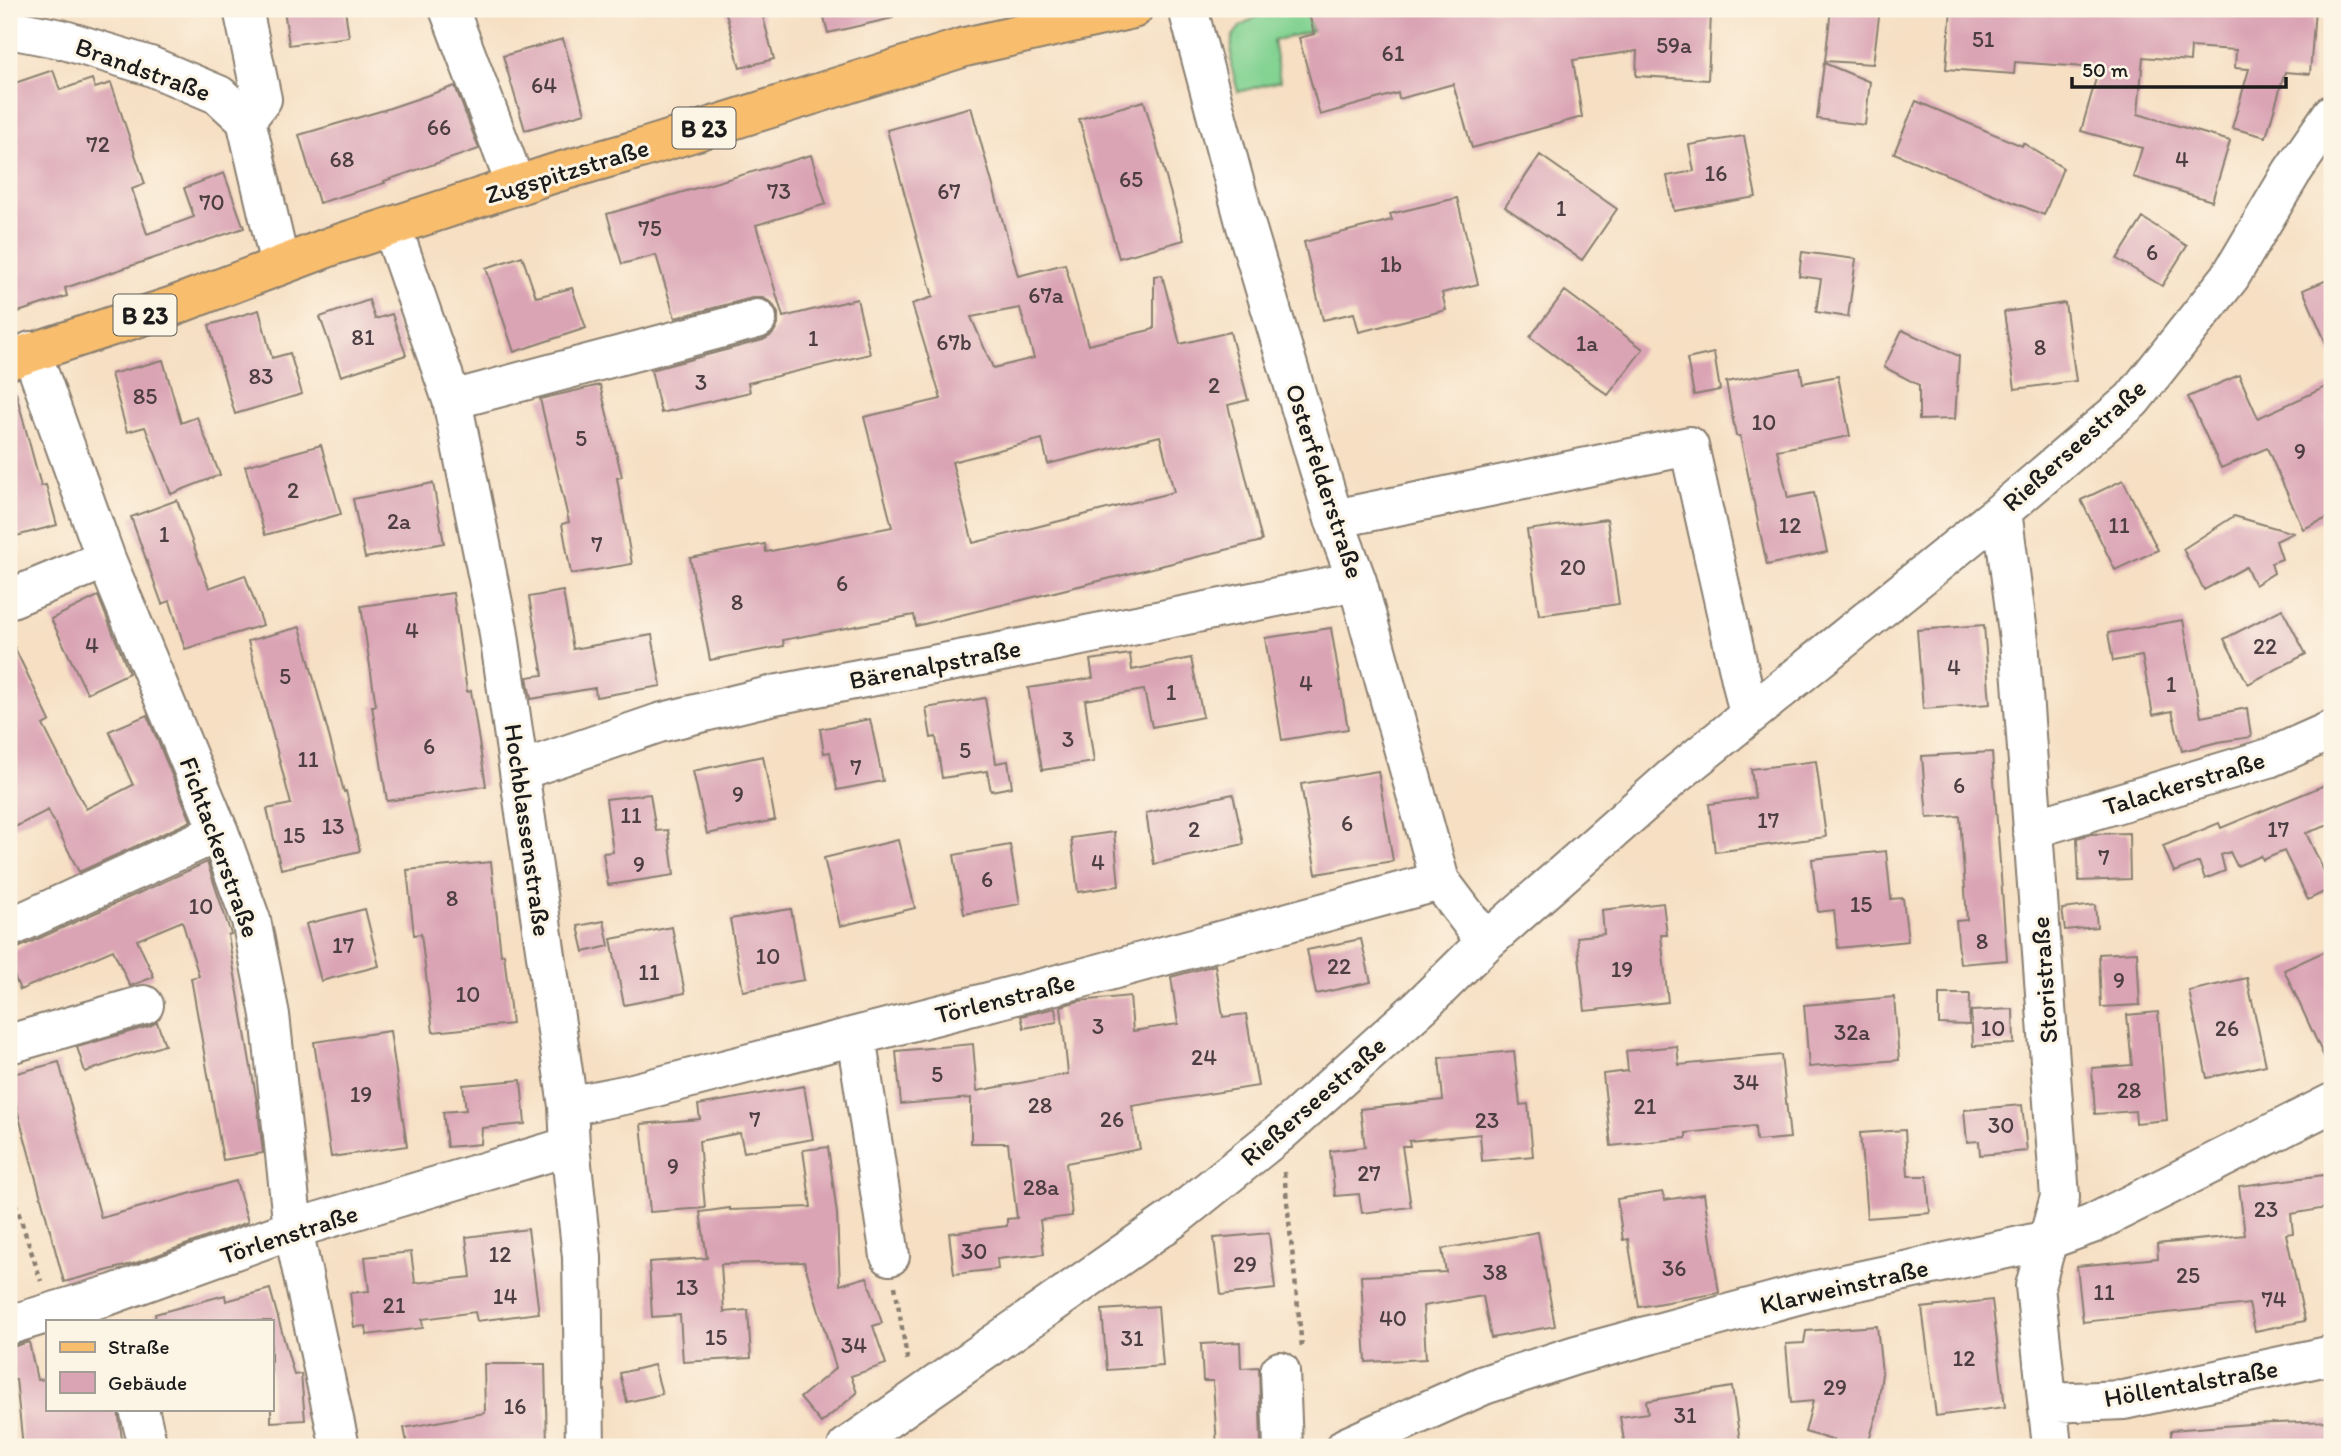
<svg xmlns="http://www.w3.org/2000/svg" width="2341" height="1456" viewBox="0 0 2341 1456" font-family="Itim,sans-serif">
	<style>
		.green { fill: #84d393; stroke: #507858; stroke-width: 2 }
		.building { fill: #daa4b5; fill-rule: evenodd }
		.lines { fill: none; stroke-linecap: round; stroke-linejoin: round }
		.minor-casing { stroke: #897e70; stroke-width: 42 }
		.major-casing { stroke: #897e70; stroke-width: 42 }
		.path { stroke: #897e70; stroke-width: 4.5; stroke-dasharray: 5 5; stroke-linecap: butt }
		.minor { stroke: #fff; stroke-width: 38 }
		.major { stroke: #f9be6d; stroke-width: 38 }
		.labels { text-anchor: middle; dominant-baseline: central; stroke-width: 6; stroke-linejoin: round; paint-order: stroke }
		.number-label { font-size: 23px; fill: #4c3e42 }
		.shield { fill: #fcf5e5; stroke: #5f5d58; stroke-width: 2 }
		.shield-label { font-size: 24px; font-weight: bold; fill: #1c1c1c }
		.street-label { font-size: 26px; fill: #1c1c1c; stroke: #fcf5e5 }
	</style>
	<rect width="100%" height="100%" fill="#fcf5e5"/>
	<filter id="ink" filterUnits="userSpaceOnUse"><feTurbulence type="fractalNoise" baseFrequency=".0143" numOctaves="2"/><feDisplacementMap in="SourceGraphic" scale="14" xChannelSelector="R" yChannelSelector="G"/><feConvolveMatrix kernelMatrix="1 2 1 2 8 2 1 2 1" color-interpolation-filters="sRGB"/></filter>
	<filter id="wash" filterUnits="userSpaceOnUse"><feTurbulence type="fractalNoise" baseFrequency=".00686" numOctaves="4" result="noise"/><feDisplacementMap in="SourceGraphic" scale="28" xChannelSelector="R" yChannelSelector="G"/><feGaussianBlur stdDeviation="1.57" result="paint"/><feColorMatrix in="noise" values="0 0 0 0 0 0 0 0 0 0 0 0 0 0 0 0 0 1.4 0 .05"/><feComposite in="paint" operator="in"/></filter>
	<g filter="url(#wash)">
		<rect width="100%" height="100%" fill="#f6dfc3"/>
		<path class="green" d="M1285,9h20l7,22 -39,10 7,40 -42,11 -7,-27 1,-28 8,-10 18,-11z"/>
		<g id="blocks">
			<path class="building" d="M284,9h61l4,28 -60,8z
				M725,9h36l13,50 -34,9z
				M822,9h70l1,9 -65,15z
				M1308,9h321l82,5 -3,66 -72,-4 1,-25 -64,9 9,57 -110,31 -19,-64 -54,15 -1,-6 -78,22 -21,-77 15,-4z
				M1831,9h49l-7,55 -48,-3z
				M1951,9h364l-5,65 -25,-2 -19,65 -34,-9 17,-59 -14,-1 1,-18 -45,-3 -1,14 -47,-4 -5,57 92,27 -18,60 -79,-24 9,-29 -61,-17 18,-63 -84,-6 -1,12 -68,-5z
				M563,39l22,74 -60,17 -22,-74z
				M1824,63l46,19 -5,43 -48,-6z
				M53,70l7,20 32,-11 3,9 16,-5 34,101 -13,5 15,45 47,-17 -10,-29 40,-15 20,55 -179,60 2,8 -58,19v-230z
				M455,86l24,63 -95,32 1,2 -66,20 -20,-68 85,-25z
				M1144,101l40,139 -65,18 -40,-139z
				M1916,101l106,45 1,-3 40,25 -19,47 -150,-62z
				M971,107l47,169 47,-12 23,81 66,-16v-53l8,-1 18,69 50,-12 18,68 -20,5 34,136 -346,85 -2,-11 -131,25 1,6 -74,14 -20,-102 75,-14 1,8 126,-25 -28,-110 77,-18 -29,-95 21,-7 -46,-167zM1020,308l14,50 -41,10 -22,-51zM1160,436l14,56 -201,51 -21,-81 90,-23 6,25z
				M1744,136l12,61 -82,14 -7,-35 27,-5 -5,-26z
				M811,155l15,49 -70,21 27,92 74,-18 13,55 -122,29 2,9 -89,21 -10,-43 112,-30 9,-5 6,-10v-12l-6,-10 -9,-5h-11l-77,20 -19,-63 -34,9 -15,-50z
				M1540,155l77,54 -35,51 -77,-53z
				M1457,198l21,86 -36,9 4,17 -87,22 -5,-19 -31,7 -19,-78 88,-22 -2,-6z
				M2143,218l44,28 -25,40 -45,-27z
				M1802,252l54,7 -8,58 -32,-5 5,-33 -22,-3z
				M522,256l14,41 36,-9 14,40 -72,24 -28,-84z
				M2332,278v79l-29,-67z
				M1565,291l78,58 -35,46 -78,-58z
				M369,300l6,19 17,-5 14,41 -65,21 -21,-59z
				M2065,303l11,78 -61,8 -11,-77z
				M259,310l13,48 18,-5 12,41 -67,20 -26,-89z
				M1902,330l57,26 -4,63 -36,1v-35l-35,-18z
				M1714,353l6,37 -26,5 -7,-36z
				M163,360l18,63 16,-6 23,58 -49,19 -26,-67 -18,5 -16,-58z
				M1800,368l3,15 35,-7 12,60 -73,14 11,48 26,-5 13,59 -60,13 -27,-129h-4l-10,-54z
				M2239,375l19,43 74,-34v132l-29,13 -36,-81 -46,20 -33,-71z
				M600,385l22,92 -5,1 15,86 -61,10 -9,-50 7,-2 -29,-123z
				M16,393l25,93 5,-1 11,40 -48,13v-144z
				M321,445l20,69 -76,21 -20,-69z
				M2123,480l35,70 -43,20 -34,-70z
				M433,483l11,60 -79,15 -12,-59z
				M177,500l32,88 36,-13 18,50 -78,24 -15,-48 -8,3 -31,-87z
				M2234,516l59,17 -17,8 6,18 -11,4 3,10 -19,12 -9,-18 -42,23 -21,-41z
				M1607,519l12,85 -80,11 -12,-85z
				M563,591l10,58 79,-14 9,51 -65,11 -1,-9 -64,11 -4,-22 16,-2 -14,-78z
				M453,593l14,99 4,-1 15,95 -99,15 -15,-95h4l-15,-100z
				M98,596l31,77 -42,20 -36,-74z
				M2282,609l24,45 -58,30 -24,-45z
				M2183,620l18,97 46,-9 4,29 -33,5 -36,9 -10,-40 -19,4 -11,-59 -29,5 -5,-28z
				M1984,625l6,79 -67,5 -6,-79z
				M300,627l44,165 2,-1 14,60 -79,18 -14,-60 24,-5 -43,-163z
				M1331,628l17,101 -66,11 -17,-102z
				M9,636l41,85 -7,4 43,84 47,-24 -24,-54 38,-16 44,106 -112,51 -31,-62 -39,20z
				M1130,654l2,16 59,-12 12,59 -51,10 -8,-37 -59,10 9,62 -52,8 -14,-82 65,-10 -3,-18z
				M985,698l11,65 12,-2 4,26 -21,4 -4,-20 -45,7 -6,-41 -5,1 -5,-30z
				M870,719l13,62 -46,9 -7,-38 -6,1 -4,-24z
				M1992,752l15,208 -47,4 -4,-43 11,-1 -7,-104 -33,2 -5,-62z
				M763,756l12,64 -68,14 -14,-63z
				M1816,761l10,76 -111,15 -6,-48 46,-6 -4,-29z
				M1378,771l15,90 -77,13 -15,-90z
				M2332,782v42l-26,9 26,55 -24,12 -24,-49 -21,9 -2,-4 -24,10 -7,-14 -9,3 4,16 -20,8 -6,-17 -25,10 -11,-26 56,-23 2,5z
				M650,794l6,37 12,-1 6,45 -66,10 -5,-32 10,-1 -7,-53z
				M1233,794l11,50 -90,20 -8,-51z
				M1114,832l5,54 -41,6 -7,-54z
				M2129,833l1,46 -51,2 -2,-43 14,-4z
				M898,840l17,68 -75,18 -16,-68z
				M1010,845l10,59 -56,10 -10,-59z
				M1886,851l5,48 12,-1 5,43 -70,7 -4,-38 -16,2 -6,-53z
				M207,862l24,72 -3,1 29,167 6,51 -40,7 -32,-182 8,-2 -17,-55 -45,19 17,37 -24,9 -17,-36 -93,40 -11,-26v-14l9,-2z
				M491,862l10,93 3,-1 8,70 -79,8 -12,-98 -7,1 -7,-65z
				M1663,903l4,32h-6l7,67 -83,9 -8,-74 27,-3 -2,-24z
				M2095,905l2,22 -32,3 -3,-21z
				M365,909l14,57 -58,15 -15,-57z
				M791,909l13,71 -61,11 -13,-72z
				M604,921l5,25 -25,6 -6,-26z
				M672,927l13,66 -61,12 -13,-66z
				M1361,939l10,43 -55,12 -9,-44z
				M2332,948v126l-48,-104z
				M2137,952l3,53 -39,2 -2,-53z
				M1215,965l8,52 23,-3 12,72 -126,20 8,43 -74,14 6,53 -32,4 4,34 -47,5 1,10 -44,5 -5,-41 58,-7v-7l10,-1 -9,-75h-37v-45l-70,6 -5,-53 77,-7 4,47 91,-17 -7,-68 18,-5 51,-5 3,35 45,-7 -7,-47z
				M2247,978l19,87 -59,13 -18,-87z
				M1939,994h31l-1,31 -30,-1z
				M1894,997l5,63 -90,7 -5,-62z
				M1055,1008l2,14 -33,6 -3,-12z
				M2013,1009l1,35 -41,2 -2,-35z
				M2158,1012l9,108 -31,3 -1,-12 -40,3 -3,-46 40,-3 -5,-50z
				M157,1022l8,23 -80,27 -8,-25 73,-21z
				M390,1031l17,115 -76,11 -17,-115z
				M1677,1046l2,19 102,-10 9,83 -34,3 -1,-15 -69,7v5l-75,8 -8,-72 25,-3 -2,-20z
				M1514,1051l6,54 8,-1 5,52 -51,5 -2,-27 -71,7 1,5h-8l9,61 -49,6 -3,-19 -24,2 -5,-45 35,-4 -5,-38 83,-9 -4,-42z
				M59,1062l42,156 135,-37 12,41 -112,41 -72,19 -55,-202v-5z
				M521,1080l4,44 -43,4 -1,16 -34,3 -4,-35 23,-2 -3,-25z
				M804,1086l9,53 -69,13 -4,-19 -41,8 6,67 -55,4 -9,-88 59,-5 -2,-14z
				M2022,1105l5,46 -47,4 -1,-14 -12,1 -3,-32z
				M1905,1130l3,46h19l3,37 -63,5 -7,-85z
				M828,1147l9,67 3,71 27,-8 15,46 -9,3 13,38 -35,12 6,17 -36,30 -21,-25 36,-30 -32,-106 -83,2 3,48 24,-2 3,48 -68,4 -3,-47 -28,2 -3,-55 58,-4 -7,-46 30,-4v2l81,-3 -8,-57z
				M2332,1174v33l-41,7 2,19 -7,1 19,87 -50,10 -6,-27 -166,18 -6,-56 81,-8 -1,-14 88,-9 -6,-49z
				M1662,1192l3,8 39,-6 15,99 -80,14 -11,-68 -5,1 -6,-41z
				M528,1229l11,84 -62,8 -2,-9 -53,7 1,9 -56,7 -1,-9 -12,1 -4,-34 19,-2 -4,-34 46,-5 4,31 56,-6 -5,-40z
				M1538,1232l17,94 -64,12 -8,-42 -60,10 3,53 -60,3 -5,-86 85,-4 -4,-23z
				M1269,1233l6,56 -54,6 -7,-57z
				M270,1289l24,86 7,-1 4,46 -34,2v-101h-115l-1,-7 70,-19 1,6z
				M1992,1300l13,107 -69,9 -14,-108z
				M1158,1306l5,60 -56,4 -5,-60z
				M1877,1326l5,47 -5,41 -10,33h-11l-51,-15 8,-31 -22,2 -5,-59 18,-1 2,-12z
				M29,1342l8,38 10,-1v30h71l5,38h-100l-7,-68 -7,2v-33z
				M1240,1342l1,26 18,-1 2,80h-44l-4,-66h-10l-2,-37z
				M484,1364h61l2,83h-139l-4,-19 81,-15z
				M654,1365l8,29 -35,8 -7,-29z
				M1732,1387l9,60h-116l-5,-30 28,-4 -2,-12z
				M2332,1421v26h-161v-17l79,-6z"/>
		</g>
	</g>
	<g filter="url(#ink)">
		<use href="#blocks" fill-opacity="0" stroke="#897e70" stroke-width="2"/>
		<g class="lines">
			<defs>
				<path id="minor" d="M243,9l19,90 -16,21
					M449,9l67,177
					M1188,9l58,217 88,293 23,62 83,300 46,61
					M9,29l52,10 89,27 69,29 27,25 34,145
					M392,227l60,173 46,228 70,478 2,40 12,111 3,190
					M31,351l75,208 113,273 32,88 19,95 23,214 47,218
					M452,400l305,-81
					M2002,511l17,129 41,557 -25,89 17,161
					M1334,519l355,-73 60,269
					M9,599l97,-40
					M519,771l140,-48 115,-28 217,-41 366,-73
					M2032,829l237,-71 63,-28
					M9,928l210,-96
					M856,1036l34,220
					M9,1044l135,-39
					M568,1106l61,-12 457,-117 354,-96
					M9,1325l104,-31 180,-65 277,-83
					M1280,1371l3,76
					M2049,1403l75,-3 208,-45
					M139,1409l9,38
					M847,1447l326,-228 108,-87 140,-126 65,-64 187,-165 329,-266 130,-111 98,-123 62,-105 40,-58
					M1346,1447l138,-62 92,-30 236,-64 236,-51 44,-16 240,-121"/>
				<path id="major" d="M9,360l164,-54 159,-60 223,-73 85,-24 325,-102 168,-38"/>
			</defs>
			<use href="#minor" class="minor-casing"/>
			<use href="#major" class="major-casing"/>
			<path class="path" d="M1325,9v2
				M1284,1172l18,175
				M9,1184l32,97
				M895,1286l13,78"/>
			<use href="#minor" class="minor"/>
			<use href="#major" class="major"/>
		</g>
	</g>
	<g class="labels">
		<g class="number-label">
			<text x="1983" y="39">51</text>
			<text x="1674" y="45">59a</text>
			<text x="1393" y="53">61</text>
			<text x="544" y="85">64</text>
			<text x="439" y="127">66</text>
			<text x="98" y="144">72</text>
			<text x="342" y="159">68</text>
			<text x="2182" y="159">4</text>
			<text x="1716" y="173">16</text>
			<text x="1131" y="179">65</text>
			<text x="779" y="191">73</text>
			<text x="949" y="191">67</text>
			<text x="212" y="202">70</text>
			<text x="1561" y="208">1</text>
			<text x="650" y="228">75</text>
			<text x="2152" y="252">6</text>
			<text x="1391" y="264">1b</text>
			<text x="1046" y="295">67a</text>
			<text x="363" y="337">81</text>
			<text x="813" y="338">1</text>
			<text x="954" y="342">67b</text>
			<text x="1587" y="343">1a</text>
			<text x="2040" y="347">8</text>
			<text x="261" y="376">83</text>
			<text x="701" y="382">3</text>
			<text x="1214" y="385">2</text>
			<text x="145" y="396">85</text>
			<text x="1764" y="422">10</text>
			<text x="581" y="438">5</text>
			<text x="2300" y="451">9</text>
			<text x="293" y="490">2</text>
			<text x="399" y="521">2a</text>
			<text x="1790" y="525">12</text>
			<text x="2119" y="525">11</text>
			<text x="164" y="534">1</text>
			<text x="597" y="544">7</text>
			<text x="1573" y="567">20</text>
			<text x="842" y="583">6</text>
			<text x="737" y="602">8</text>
			<text x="412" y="630">4</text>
			<text x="92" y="645">4</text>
			<text x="2265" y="646">22</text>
			<text x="1954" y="667">4</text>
			<text x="285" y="676">5</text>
			<text x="1306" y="683">4</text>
			<text x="2171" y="684">1</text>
			<text x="1171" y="692">1</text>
			<text x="1068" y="739">3</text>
			<text x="429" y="746">6</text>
			<text x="965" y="750">5</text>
			<text x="308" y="759">11</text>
			<text x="856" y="767">7</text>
			<text x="1959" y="785">6</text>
			<text x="738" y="794">9</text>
			<text x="631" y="815">11</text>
			<text x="1768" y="820">17</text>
			<text x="1347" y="823">6</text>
			<text x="333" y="826">13</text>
			<text x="1194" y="829">2</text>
			<text x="2278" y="829">17</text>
			<text x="294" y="835">15</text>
			<text x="2104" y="857">7</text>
			<text x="1098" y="862">4</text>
			<text x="639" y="864">9</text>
			<text x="987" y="879">6</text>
			<text x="452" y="898">8</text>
			<text x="1861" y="904">15</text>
			<text x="201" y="906">10</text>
			<text x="1982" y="941">8</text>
			<text x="343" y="945">17</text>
			<text x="768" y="956">10</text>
			<text x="1339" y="966">22</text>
			<text x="1622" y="969">19</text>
			<text x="649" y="972">11</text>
			<text x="2119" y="980">9</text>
			<text x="468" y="994">10</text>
			<text x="1098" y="1026">3</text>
			<text x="1993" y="1028">10</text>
			<text x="2227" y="1028">26</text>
			<text x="1852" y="1032">32a</text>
			<text x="1204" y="1057">24</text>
			<text x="937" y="1074">5</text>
			<text x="1746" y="1082">34</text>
			<text x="2129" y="1090">28</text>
			<text x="361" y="1094">19</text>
			<text x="1040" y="1105">28</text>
			<text x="1645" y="1106">21</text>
			<text x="755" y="1119">7</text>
			<text x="1112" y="1119">26</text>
			<text x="1487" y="1120">23</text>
			<text x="2001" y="1125">30</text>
			<text x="673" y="1166">9</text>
			<text x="1369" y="1173">27</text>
			<text x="1041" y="1187">28a</text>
			<text x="2266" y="1209">23</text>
			<text x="974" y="1251">30</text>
			<text x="500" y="1254">12</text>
			<text x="1245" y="1264">29</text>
			<text x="1674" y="1268">36</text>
			<text x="1495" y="1272">38</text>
			<text x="2188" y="1275">25</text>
			<text x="687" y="1287">13</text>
			<text x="2104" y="1292">11</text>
			<text x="505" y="1296">14</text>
			<text x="2274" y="1299">74</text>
			<text x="394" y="1305">21</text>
			<text x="1393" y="1318">40</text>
			<text x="716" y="1337">15</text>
			<text x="1132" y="1338">31</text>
			<text x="854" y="1345">34</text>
			<text x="1964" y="1358">12</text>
			<text x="1835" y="1387">29</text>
			<text x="515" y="1406">16</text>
			<text x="1685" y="1415">31</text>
		</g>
		<g class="shield">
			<rect x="672.5" y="107.5" width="63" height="41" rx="5"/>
			<rect x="113.5" y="294.5" width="63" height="41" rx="5"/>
		</g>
		<g class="shield-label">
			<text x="704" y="128">B 23</text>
			<text x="145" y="315">B 23</text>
		</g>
		<g class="street-label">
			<text transform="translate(143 69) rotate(20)">Brandstraße</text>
			<text transform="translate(567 171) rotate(-17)">Zugspitzstraße</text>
			<text transform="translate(2074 445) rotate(-42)">Rießerseestraße</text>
			<text transform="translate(1325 481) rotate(72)">Osterfelderstraße</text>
			<text transform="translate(935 664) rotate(-11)">Bärenalpstraße</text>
			<text transform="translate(2184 783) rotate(-17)">Talackerstraße</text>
			<text transform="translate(528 830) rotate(82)">Hochblassenstraße</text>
			<text transform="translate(220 847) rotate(70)">Fichtackerstraße</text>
			<text transform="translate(2044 980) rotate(-94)">Storistraße</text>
			<text transform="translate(1005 998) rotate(-14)">Törlenstraße</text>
			<text transform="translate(1313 1101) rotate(-41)">Rießerseestraße</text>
			<text transform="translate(289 1234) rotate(-18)">Törlenstraße</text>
			<text transform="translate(1844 1286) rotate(-13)">Klarweinstraße</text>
			<text transform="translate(2191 1383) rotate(-10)">Höllentalstraße</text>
		</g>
	</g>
	<rect width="2341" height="1456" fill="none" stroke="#fcf5e5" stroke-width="35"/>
	<rect x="46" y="1320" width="228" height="91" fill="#fcf5e5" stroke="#a29e95" stroke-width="2"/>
	<rect x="60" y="1342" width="35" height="10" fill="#f9be6d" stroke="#a29e95" stroke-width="2"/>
	<text x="108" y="1354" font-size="21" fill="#1c1c1c">Straße</text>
	<rect x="60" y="1372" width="35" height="21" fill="#daa4b5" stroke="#a29e95" stroke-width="2"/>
	<text x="108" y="1390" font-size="21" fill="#1c1c1c">Gebäude</text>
	<path d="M2072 77v10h214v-10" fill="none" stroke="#1c1c1c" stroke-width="3.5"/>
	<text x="2082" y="77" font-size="21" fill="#1c1c1c" stroke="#fcf5e5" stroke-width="5" paint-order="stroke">50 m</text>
</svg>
